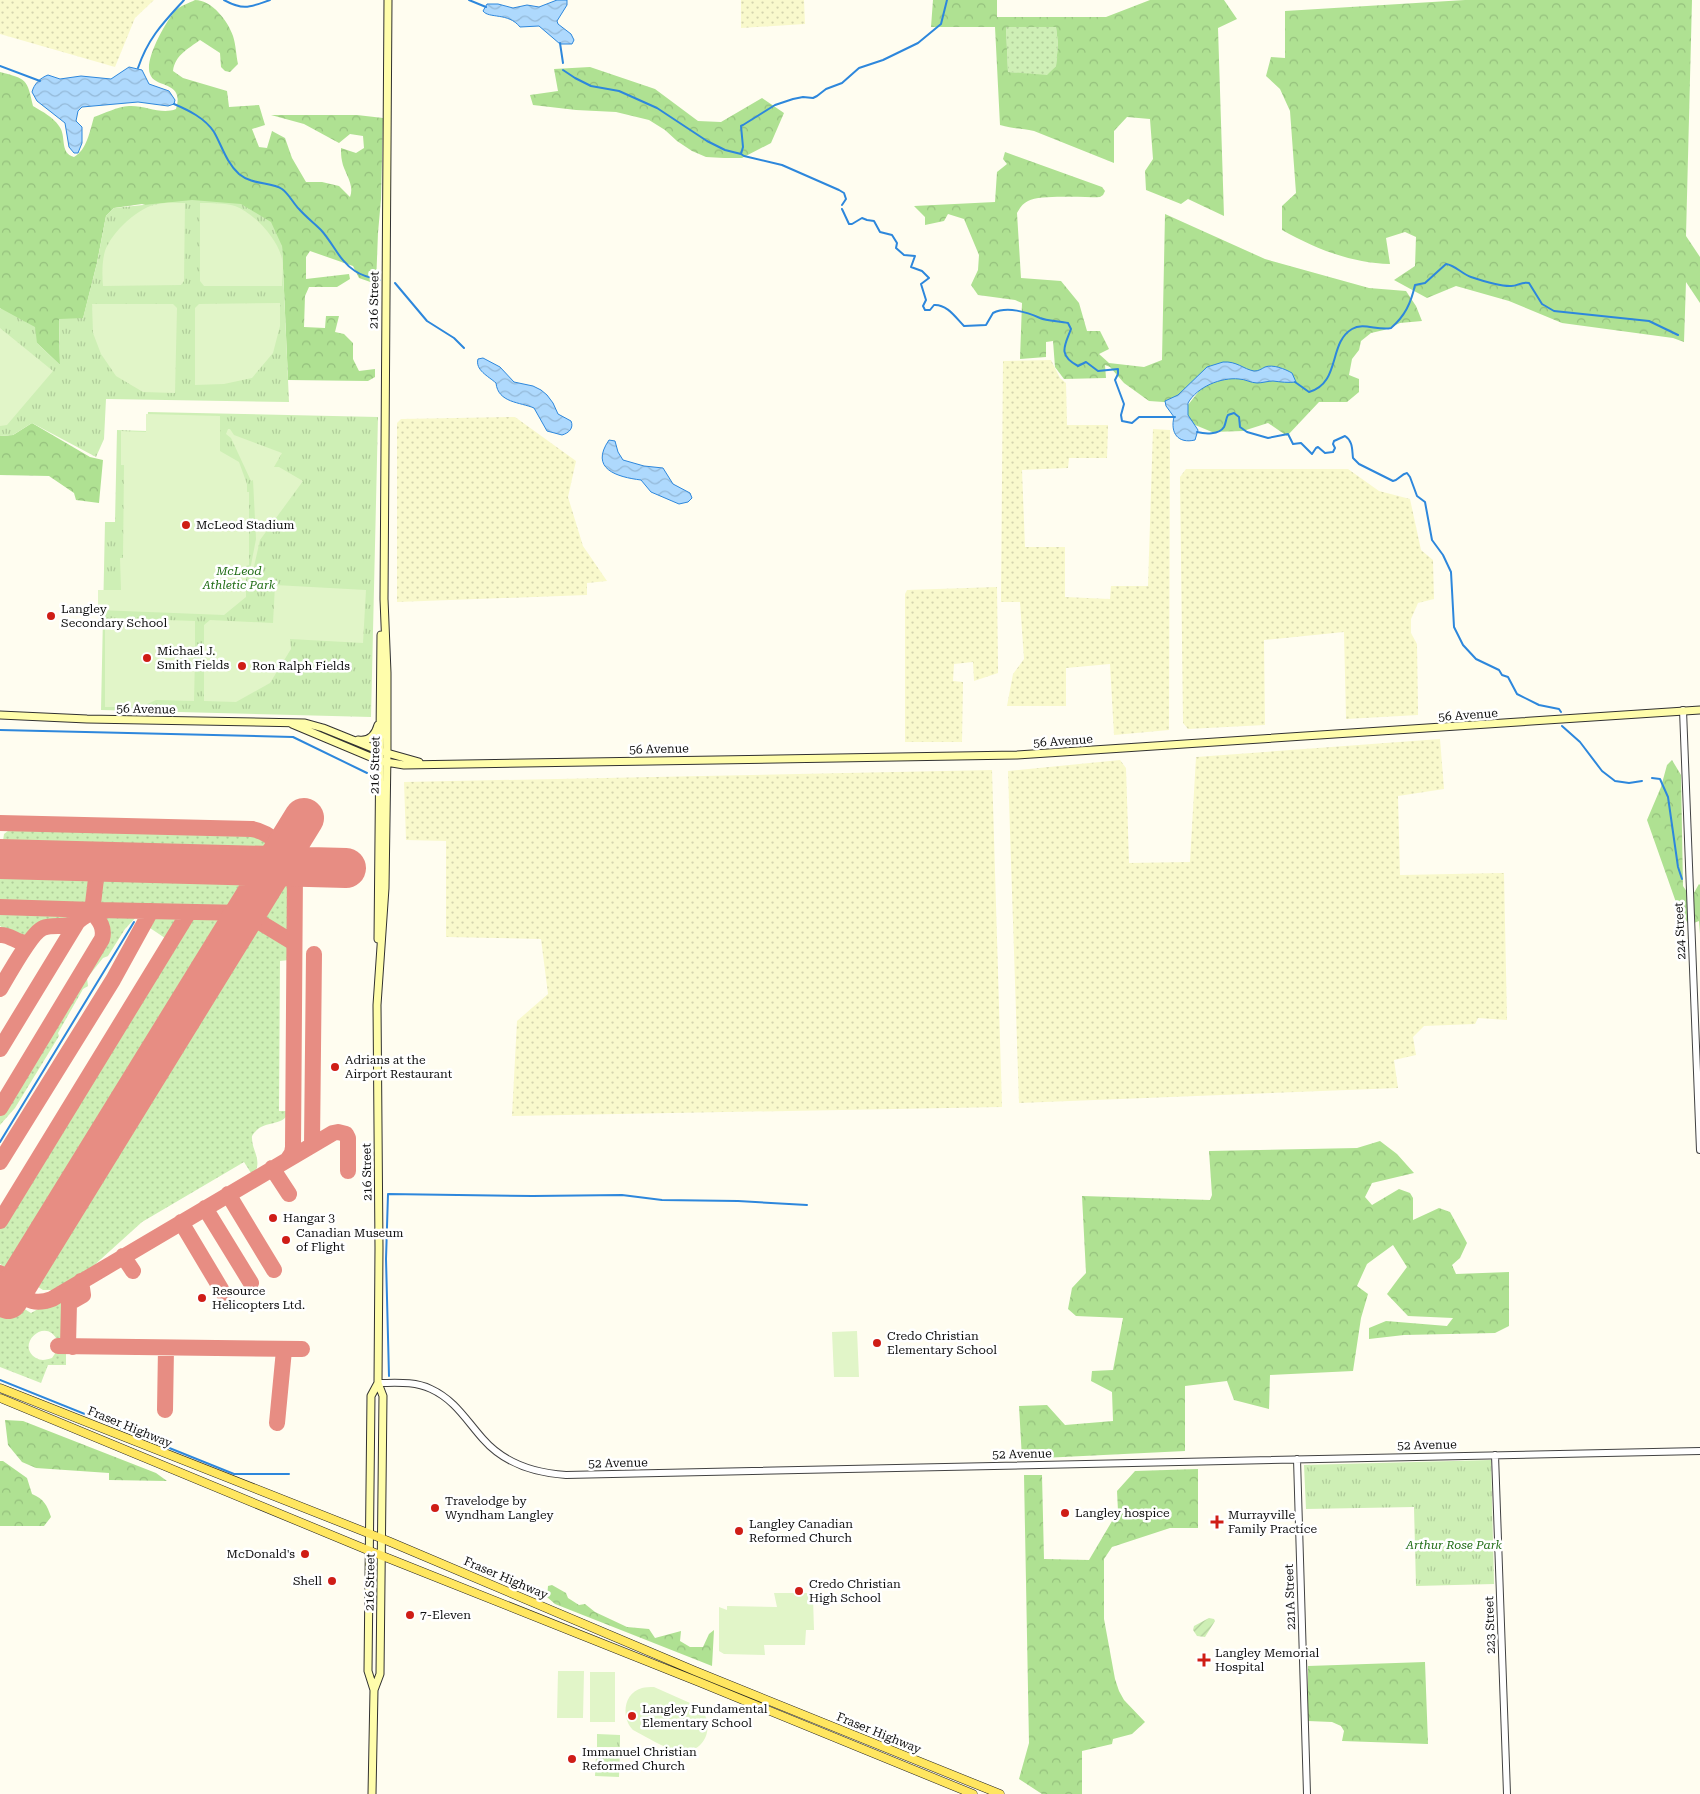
<svg xmlns="http://www.w3.org/2000/svg" width="1700" height="1794" viewBox="0 0 1700 1794" font-family="'Roboto Serif',serif">
	<style>
		.farmland { fill: url(#farmland-dots) }
		.grass { fill: url(#grass-dots) }
		.forest { fill: url(#forest-crowns); fill-rule: evenodd }
		.park { fill: url(#park-tufts) }
		.garden { fill: url(#garden-furrows) }
		.pitch { fill: #e1f5c8 }
		.water { fill: url(#water-waves); stroke: #2d87dc }
		.lines { fill: none; stroke-linecap: round; stroke-linejoin: round }
		.stream { stroke: #2d87dc; stroke-width: 2 }
		.taxiway { stroke: #e78d83; stroke-width: 16 }
		.runway { stroke: #e78d83; stroke-width: 40 }
		.tertiary-casing { stroke: #424242; stroke-width: 8 }
		.secondary-casing { stroke: #313131; stroke-width: 9 }
		.primary-casing { stroke: #202020; stroke-width: 9 }
		.tertiary { stroke: #fff; stroke-width: 6 }
		.secondary { stroke: #fffdab; stroke-width: 7 }
		.primary { stroke: #ffe660; stroke-width: 8 }
		.poi-dot { fill: #cf1d16; stroke: #fff; stroke-width: 2 }
		.labels { text-anchor: middle; dominant-baseline: central; stroke-width: 5; stroke-linejoin: round; paint-order: stroke }
		.street-label { font-size: 12px; fill: #0f0f0f; stroke: #fff }
		.poi-label { font-size: 12px; fill: #0f0f0f; stroke: #fff; text-anchor: start }
		.park-label { font-size: 12px; font-style: italic; fill: #226e17; stroke: #fff }
	</style>
	<defs>
		<pattern id="farmland-dots" width="8" height="8" patternUnits="userSpaceOnUse" patternTransform="scale(1.25)"><rect width="8" height="8" fill="#f9f9cc"/><path d="M2 2h.1M6 6h.1" fill="none" stroke="#d4d4ae" stroke-width="1.8" stroke-linecap="round"/></pattern>
		<pattern id="grass-dots" width="8" height="8" patternUnits="userSpaceOnUse" patternTransform="scale(1.25)"><rect width="8" height="8" fill="#ceefb5"/><path d="M2 2h.1M6 6h.1" fill="none" stroke="#b0cc9a" stroke-width="1.8" stroke-linecap="round"/></pattern>
		<pattern id="forest-crowns" width="20" height="18" patternUnits="userSpaceOnUse" patternTransform="scale(1.25)"><rect width="20" height="18" fill="#afe192"/><path d="M2 6a3 3 0 1 1 6 0M12 15a3 3 0 1 1 6 0" fill="none" stroke="#95c07d"/></pattern>
		<pattern id="park-tufts" width="24" height="20" patternUnits="userSpaceOnUse" patternTransform="scale(1.25)"><rect width="24" height="20" fill="#ceefb5"/><path d="M3 7l-1-3M5 7V3M7 7l1-3M15 17l-1-3M17 17v-4M19 17l1-3" fill="none" stroke="#b0cc9a"/></pattern>
		<pattern id="garden-furrows" width="10" height="10" patternUnits="userSpaceOnUse" patternTransform="scale(1.25)"><rect width="10" height="10" fill="#ceefb5"/><path d="M-1 1l2-2M0 10L10 0M9 11l2-2" fill="none" stroke="#b0cc9a"/></pattern>
		<pattern id="water-waves" width="16" height="10" patternUnits="userSpaceOnUse" patternTransform="scale(1.25)"><rect width="16" height="10" fill="#aed9fd"/><path d="M0 5q4-4 8 0t8 0" fill="none" stroke="#94b9d8"/></pattern>
	</defs>
	<rect width="100%" height="100%" fill="#fffdf0"/>
	<path class="farmland" d="M0,0h154l-19,18 -20,49 -115,-33z
		M741,0h63l1,24 -64,4z
		M1051,360l9,18 6,5 1,42h41l-1,33h-38l-1,10 -46,2 3,77h40v50l45,2 1,-13h37l5,-157 17,1 -1,300 -55,5 -4,-71 -44,4v38h-59l6,-32 11,-15 -4,-57h-19l2,-241z
		M515,417l61,44 -8,36 15,49 24,35 -20,2v12l-190,7v-179l4,-4z
		M1186,469h162l31,22 31,8 11,51 12,10 1,39 -16,4 -7,16v14l6,11 1,71 -72,4 -2,-87 -80,8 1,85 -77,4 -5,-6 -3,-246z
		M997,587l1,86 -24,8 -1,-19 -19,2 -1,17 10,1 -1,60h-57v-148l2,-4z
		M1440,739l4,50 -46,7 2,79 104,-2 3,147 -29,-2 -3,6 -51,2 -11,11 3,18 -22,5 4,28 -379,15 -11,-332 112,-11 6,8 3,95 61,-1 6,-105z
		M992,770l10,337 -490,9 5,-95 31,-27 -7,-55 -95,-2v-96l-40,-1 -2,-58z"/>
	<path class="grass" d="M1006,27h50l2,17 -2,22 -9,10 -39,-4z
		M13,827l241,5 16,11 3,5 -4,7 -258,-6 -8,-8 1,-7z
		M0,870l91,2 2,2 -4,28 -14,16 -9,3 -27,3 -12,15 -5,1 -22,-14z
		M104,871l153,5 -21,33 -137,-4 -2,-3 3,-28z
		M279,876l11,1v60l-35,-23z
		M98,913l41,1 -14,15 -17,27 -5,2 -16,20 1,8 -5,3 -25,44 1,3 -44,72 -15,17v-14l104,-170 2,-12z
		M153,914l22,1 2,1 1,9 -10,15 -21,-14z
		M191,915l40,2 -214,348 -11,3 -6,-4v-38z
		M251,921l38,23v16l-9,1 -1,150h9c-1,13 -18,11 -27,16 -4,2 -7,6 -9,9 -1,13 9,22 4,34l-5,3 -7,-11 -102,60 -52,47 -35,21h-12l-8,-5 -1,-9z
		M0,1294l31,19 30,-17 4,4 -1,42h-6c-11,-28 -44,3 -22,16 5,3 10,2 16,0l6,-9h8v16h-18l-7,18 -41,-16z"/>
	<path class="forest" d="M195,0c17,0 33,21 38,36 3,9 3,19 5,28l-8,8 -5,-1 -4,-4 -1,-14 -20,-13c-12,9 -25,15 -27,31l10,7 44,13 2,16 30,-2 6,20 -13,4 7,18 8,1 5,-17 13,7 7,20 14,24h16l17,4 11,11c5,-13 -6,-24 -8,-36 -1,-4 -1,-9 -1,-13l15,5 8,-5 -1,-12 -13,-2 -11,9 -35,-19 -33,-9h86l26,3 -2,81 -3,34 -2,51 -17,-6 -6,-12 -43,-15 -4,6v22l43,-5 1,5 -13,8h-28l-4,9 -1,31 21,1 1,-12h13l-4,16 9,2 9,9v16l6,12 16,-2v8l-7,4 -80,-1 -6,-134 -140,-42 -28,4 -8,8 -9,47 -14,56h-24l1,46 -60,-57v-236c27,7 27,7 33,34 10,6 20,11 26,20 8,10 0,27 15,31 13,-7 16,-27 20,-40 11,-4 23,-10 35,-11 16,-1 32,9 47,3 9,-29 -21,-20 -26,-35 -6,-14 15,-51 25,-63 5,-5 14,-8 20,-11z
		M933,0h64v17h109l44,-17h74l13,19 -19,9 6,188 -36,-17 -7,5 -35,-14 -1,-19 8,-12 -3,-40 -23,-2 -13,14v32l-80,-32c-13,-3 -21,-2 -34,-6l-5,-98h-64zM1006,27h50l2,17 -2,22 -9,9 -39,-3z
		M1465,0h227l-6,236 14,21v46l-14,-21 -2,60 -11,-4 -111,-15 -53,-22 -53,-15 -29,12 -33,-18 21,-14 1,-29 -11,-5 -19,6 4,26c-39,-1 -74,-15 -108,-34v-24l14,-13 -6,-82 -10,-22 -14,-13 5,-19 14,1v-47z
		M590,67l65,22 43,32 23,1 41,-24 22,15 -13,30 -29,15h-18l-18,-1 -14,-6 -15,-10 -12,-11 -16,-10 -33,-8 -40,-2 -43,-5 -3,-10 28,-4 -4,-22z
		M1005,152l97,35 3,4 -2,4 -3,2c-18,1 -58,-3 -72,4 -6,3 -8,7 -11,12l4,65 40,3 18,22 8,28h13l9,18 -10,5 10,9 35,4 18,-7 3,-146 100,45 104,29 37,3 10,15 6,15 -22,2 -16,7 -13,3 -10,8 -2,9 -7,9 -3,16 10,4v13l-12,10h-28l-32,34 -19,-13 -25,8 -31,1 -24,-10 -4,-12 15,-19 -21,12 -29,-2 -25,-18 -14,-16 -5,-2 1,13 -42,1 -9,-12 -2,-26 -7,1v15l-26,2 2,-56 -7,-3 -37,-5 -7,-10 7,-15 1,-15 -15,-36 -16,-5 -4,7 -19,4v-8l-11,-11 81,-4 2,-30 10,-8 -4,-5z
		M32,423l58,34 13,3 -4,43 -23,-3 -2,-7 -25,-17 -49,-1v-39l13,-1z
		M1672,760l9,15 2,111 8,12 8,-14 1,1v49l-1,-13 -10,4 -11,-17 -31,-88 14,-33 6,-22z
		M1380,1141l17,13 17,19 -42,10 -7,14 7,8 27,-16 11,4 3,5v22l26,-12 11,4 17,31 -7,15 -8,7 4,9 53,-2v54l-14,7 -91,2 -35,4v-11l17,-7 61,5 6,-8 -45,-2 -21,-22 20,-27 -14,-22 -26,19 -10,22 11,8 -7,24 -8,53 -83,4 -1,34 -35,-9 -7,-19 -42,5v65l-163,8 -3,-53 28,-1 18,20 48,-4 -1,-29 -21,-11 1,-10 21,-1 10,-52 -47,-2 -8,-7 4,-21 14,-15 -4,-77 128,4 2,-5 -3,-44 148,-3z
		M5,1420l18,1 133,52 11,8 -58,-1v-7l-73,-5 -14,-6 -14,-17z
		M0,1461h3l24,17 5,16c12,5 15,11 19,23l-7,9h-44z
		M1198,1469v59h-28l-58,19 -8,12v60l11,60 4,12 5,9 21,22 -13,12 -19,5 -1,5 -30,7v43h-40l-23,-15 10,-36 -5,-268h18l2,84 45,1 29,-49 -1,-20 18,-20z
		M552,1585l14,8 2,5 11,7 6,-1 10,8 32,15 22,2 6,9 26,-7 -1,10 10,6h13l6,-13 5,-4 -2,36 -157,-62 -8,-7 1,-11z
		M1425,1662l3,82 -86,-3 2,-10 -3,-5 -9,-4 -24,-1v-55z"/>
	<path class="park" d="M192,200l49,4 30,18 11,24 7,156 -183,-3 -2,40 -8,18 -64,-34 -19,12 -13,1v-128l35,19 2,16 23,22 -1,-46 24,-1 14,-55 9,-47 8,-8z
		M148,412l230,5 -7,300 -270,-7 4,-188h10l2,-92 30,1z
		M1491,1460l3,124 -78,2 -2,-79 -108,2 -2,-44z
		M597,1734l23,1v12h-23z
		M609,1750h11l-1,27 -24,-1 1,-21h13z"/>
	<path class="garden" d="M1209,1618l5,1 1,2 -10,16 -8,-1 -4,-6 1,-4z"/>
	<path class="pitch" d="M185,203l-1,78 -3,4 -78,1c-1,-11 -1,-25 2,-35 7,-19 33,-44 53,-47 9,-2 19,-1 27,-1z
		M200,203c11,0 25,0 35,3 19,7 43,33 47,53 2,8 0,19 0,27h-78l-4,-5z
		M280,303v23l-7,27 -21,25 -28,6 -29,1v-77l4,-4z
		M92,304h81l4,4 -2,85 -32,-1 -27,-16 -15,-22 -8,-21z
		M0,328l53,43 -46,54 -7,1z
		M146,414l74,2v35l19,11 8,22v8h2v73l-3,1v31l-22,18 -126,-5v-20h23l-1,-32h3l1,-93h-3v-34l25,1z
		M228,429h2l4,6 48,18 -8,14h5l24,14 -43,59 -7,31 -3,-1 6,-31 -3,-59 -2,1 -20,-43 -5,-4z
		M275,585l91,5 -3,53 -73,-4 1,10 -21,34 -34,19 -32,-1v-76l6,-5 63,3z
		M111,618l84,3v27l-4,9 4,1 -1,43 -38,-1 -15,7h-36v-85z
		M857,1331l2,46h-25l-2,-45z
		M774,1593h36l3,5 1,32h-8l-1,15h-41l1,10 -41,-1 -5,-3v-44l8,3v-4l50,1z
		M558,1671h26l-1,47h-26z
		M590,1672h25v50h-25z
		M654,1687l45,20c16,15 9,44 -16,45 -13,0 -38,-16 -50,-22 -12,-12 -10,-37 9,-42 3,-1 8,-1 12,-1z"/>
	<path class="water" d="M557,0h10v5l-10,16 1,3 13,10 3,6 -2,4h-12l-21,-18 -19,1c-12,-15 -31,-8 -37,-16l4,-7h11l15,4 14,-3 12,2z
		M129,67l13,3 7,14 20,7 6,9 -1,4 -6,2 -30,-4 -56,5 -4,4 -2,10 6,6v16l-4,10h-4l-5,-6 -4,-24 -28,-22 -5,-9c2,-8 8,-14 16,-17l12,4 21,-3 30,3z
		M483,358l17,9 14,15 19,4 8,4 6,5 6,8 5,11 13,7c3,7 -2,12 -9,14l-15,-4 -13,-23c-14,-6 -36,-5 -38,-25 -8,-7 -21,-13 -18,-24z
		M1223,362c14,-1 20,7 31,9 5,0 7,-2 11,-4 8,-3 20,2 27,6l4,9c-8,1 -15,0 -23,-1 -5,0 -11,2 -16,2 -6,0 -12,-4 -18,-4 -18,-2 -42,8 -51,24v12l10,15 -3,10c-17,4 -25,-7 -21,-23l-8,-11 -1,-5 13,-6 29,-28z
		M609,440l6,1 3,11 5,8 21,6 19,2 10,16 17,9 2,5 -4,4 -9,2 -28,-12 -10,-12c-24,-3 -52,-11 -32,-40z"/>
	<g class="lines">
		<path class="stream" d="M224,0c20,11 26,7 46,0
			M469,0l17,7
			M560,43l3,20
			M0,66l40,15
			M138,68c10,-30 25,-45 46,-68
			M563,70l12,8 16,8 28,5 38,17 50,33 18,9 16,4 3,2 38,9 57,25 5,3 2,6 -4,6
			M174,104c14,6 31,14 40,28 8,14 12,30 25,42 13,11 32,8 43,15 7,5 11,14 17,20 7,8 15,14 22,21 12,13 19,32 34,41 7,5 16,7 25,9
			M741,154l2,-7 -2,-21 2,-1 32,-20 18,-6 10,-2 10,1 4,-2 9,-7 16,-6 17,-15 24,-8 35,-17 23,-19 6,-24
			M842,209l7,15h3l10,-6 5,2 7,1 6,11 12,3 5,8 -1,5 8,7 11,1 -4,11 11,4 7,7 -8,6 5,16 -3,6 2,4h5l4,-5c13,-1 22,13 30,21l22,-1 7,-12c14,-7 34,-1 47,5 7,3 20,3 28,5l3,6c-6,16 -14,26 7,37l8,-4 12,9 20,-2v5l-3,6 9,24 -3,11 1,6 10,2 7,-6h36
			M395,283l32,38 27,17 10,10
			M1295,382l14,10c32,-9 19,-49 43,-63 11,-7 26,2 39,-1 14,-12 20,-25 24,-43l10,-2 21,-19c9,1 16,10 25,13 12,4 27,9 39,9 7,1 11,-5 19,-3l13,21 12,7 95,10 29,14
			M1197,432c8,2 22,3 27,-5 2,-4 2,-9 4,-12l6,-2 5,4 1,10 7,5 21,6 20,-4 5,10 8,-1 11,11 4,-6 2,-1 7,6 8,-1 2,-4 -2,-4 1,-3 11,-5c8,5 7,14 8,22l6,6 34,17c6,-1 8,-7 14,-8l3,4 7,19 8,6 7,38 11,15 8,17 3,55 9,18 13,14 23,11 3,5 6,2 9,17 22,11 20,4 2,3
			M1562,726l18,16 22,29 13,10 14,2 13,-2
			M0,730l293,7 74,36
			M1652,778l8,1 8,18 10,70 4,12
			M0,1142l134,-220
			M389,1376l-3,-117 2,-65 145,2 89,-1 40,5 76,1 69,4
			M0,1380l234,94h55"/>
		<path class="taxiway" d="M0,823l252,6c18,3 42,24 43,42l-2,276 -1,6 -4,6
			M0,907l95,3
			M0,935c11,-1 20,11 29,7
			M0,989c7,-12 32,-57 43,-61 9,-4 21,0 31,-4 9,-5 10,-10 23,-14l148,3 49,30
			M0,1049l78,-128
			M0,1108l102,-169c3,-11 -2,-18 -10,-27l6,-50
			M312,1145l2,-191
			M0,1162l113,-182 38,-69
			M272,1168l17,26
			M228,1194l46,76
			M205,1208l46,75
			M0,1221l189,-309
			M181,1222l43,72
			M123,1256l10,15
			M0,1273c6,9 13,11 22,4
			M22,1277l-2,13c7,13 18,14 32,9l281,-166 5,-1 8,2 2,4v33
			M58,1346l244,3
			M73,1347l-5,-2 1,-42 14,-8 -2,-14
			M165,1410l1,-62
			M277,1423l7,-73"/>
		<path class="runway" d="M0,859l346,9
			M8,1299l296,-481"/>
		<defs>
			<path id="tertiary" d="M1683,710l17,440
				M378,1383c18,0 36,-2 53,6 24,11 35,31 52,50 21,24 52,34 83,36l1134,-24
				M1495,1455l12,339
				M1297,1459l10,335"/>
			<path id="secondary" d="M0,715l87,4 218,4 18,5 57,23 39,11
				M292,724l88,37 24,4 613,-10 683,-45
				M358,740c11,2 17,-4 20,-15
				M378,939l3,-304
				M374,1690l6,-16 3,-278 -5,-13 1,-135 -2,-243 8,-117 2,-135v-80l-3,-74 4,-599
				M372,1794l2,-104 -6,-19 3,-275 7,-13"/>
			<path id="primary" d="M0,1388l388,153 307,130 305,123
				M0,1398l370,153 329,131 274,112"/>
		</defs>
		<use href="#tertiary" class="tertiary-casing"/>
		<use href="#secondary" class="secondary-casing"/>
		<use href="#primary" class="primary-casing"/>
		<use href="#tertiary" class="tertiary"/>
		<use href="#secondary" class="secondary"/>
		<use href="#primary" class="primary"/>
	</g>
	<g class="poi-dot">
		<circle cx="186" cy="525" r="5"/>
		<circle cx="51" cy="616" r="5"/>
		<circle cx="147" cy="658" r="5"/>
		<circle cx="242" cy="666" r="5"/>
		<circle cx="335" cy="1067" r="5"/>
		<circle cx="273" cy="1218" r="5"/>
		<circle cx="286" cy="1240" r="5"/>
		<circle cx="202" cy="1298" r="5"/>
		<circle cx="877" cy="1343" r="5"/>
		<circle cx="435" cy="1508" r="5"/>
		<circle cx="1065" cy="1513" r="5"/>
		<path d="M1214.5 1514.5h5v5h5v5h-5v5h-5v-5h-5v-5h5z"/>
		<circle cx="739" cy="1531" r="5"/>
		<circle cx="305" cy="1554" r="5"/>
		<circle cx="332" cy="1581" r="5"/>
		<circle cx="799" cy="1591" r="5"/>
		<circle cx="410" cy="1615" r="5"/>
		<path d="M1201.5 1652.5h5v5h5v5h-5v5h-5v-5h-5v-5h5z"/>
		<circle cx="632" cy="1716" r="5"/>
		<circle cx="572" cy="1759" r="5"/>
	</g>
	<g class="labels">
		<g class="street-label">
			<text transform="translate(374 300) rotate(-89)">216 Street</text>
			<text transform="translate(146 709) rotate(1)">56 Avenue</text>
			<text transform="translate(1468 715) rotate(-4)">56 Avenue</text>
			<text transform="translate(1063 741) rotate(-4)">56 Avenue</text>
			<text transform="translate(659 749) rotate(-1)">56 Avenue</text>
			<text transform="translate(375 765) rotate(-89)">216 Street</text>
			<text transform="translate(1680 931) rotate(-93)">224 Street</text>
			<text transform="translate(367 1172) rotate(-91)">216 Street</text>
			<text transform="translate(130 1427) rotate(22)">Fraser Highway</text>
			<text transform="translate(1427 1445) rotate(-1)">52 Avenue</text>
			<text transform="translate(1022 1454) rotate(-1)">52 Avenue</text>
			<text transform="translate(618 1463) rotate(-1)">52 Avenue</text>
			<text transform="translate(506 1578) rotate(23)">Fraser Highway</text>
			<text transform="translate(370 1582) rotate(-89)">216 Street</text>
			<text transform="translate(1290 1597) rotate(-92)">221A Street</text>
			<text transform="translate(1490 1625) rotate(-92)">223 Street</text>
			<text transform="translate(879 1733) rotate(22)">Fraser Highway</text>
		</g>
		<g class="poi-label">
			<text x="196" y="525">McLeod Stadium</text>
			<text x="61" y="609">Langley<tspan x="61" dy="14">Secondary School</tspan></text>
			<text x="157" y="651">Michael J.<tspan x="157" dy="14">Smith Fields</tspan></text>
			<text x="252" y="666">Ron Ralph Fields</text>
			<text x="345" y="1060">Adrians at the<tspan x="345" dy="14">Airport Restaurant</tspan></text>
			<text x="283" y="1218">Hangar 3</text>
			<text x="296" y="1233">Canadian Museum<tspan x="296" dy="14">of Flight</tspan></text>
			<text x="212" y="1291">Resource<tspan x="212" dy="14">Helicopters Ltd.</tspan></text>
			<text x="887" y="1336">Credo Christian<tspan x="887" dy="14">Elementary School</tspan></text>
			<text x="445" y="1501">Travelodge by<tspan x="445" dy="14">Wyndham Langley</tspan></text>
			<text x="1075" y="1513">Langley hospice</text>
			<text x="1228" y="1515">Murrayville<tspan x="1228" dy="14">Family Practice</tspan></text>
			<text x="749" y="1524">Langley Canadian<tspan x="749" dy="14">Reformed Church</tspan></text>
			<text x="295" y="1554" text-anchor="end">McDonald's</text>
			<text x="322" y="1581" text-anchor="end">Shell</text>
			<text x="809" y="1584">Credo Christian<tspan x="809" dy="14">High School</tspan></text>
			<text x="420" y="1615">7-Eleven</text>
			<text x="1215" y="1653">Langley Memorial<tspan x="1215" dy="14">Hospital</tspan></text>
			<text x="642" y="1709">Langley Fundamental<tspan x="642" dy="14">Elementary School</tspan></text>
			<text x="582" y="1752">Immanuel Christian<tspan x="582" dy="14">Reformed Church</tspan></text>
		</g>
		<g class="park-label">
			<text x="239" y="571">McLeod<tspan x="239" dy="14">Athletic Park</tspan></text>
			<text x="1454" y="1545">Arthur Rose Park</text>
		</g>
	</g>
</svg>
